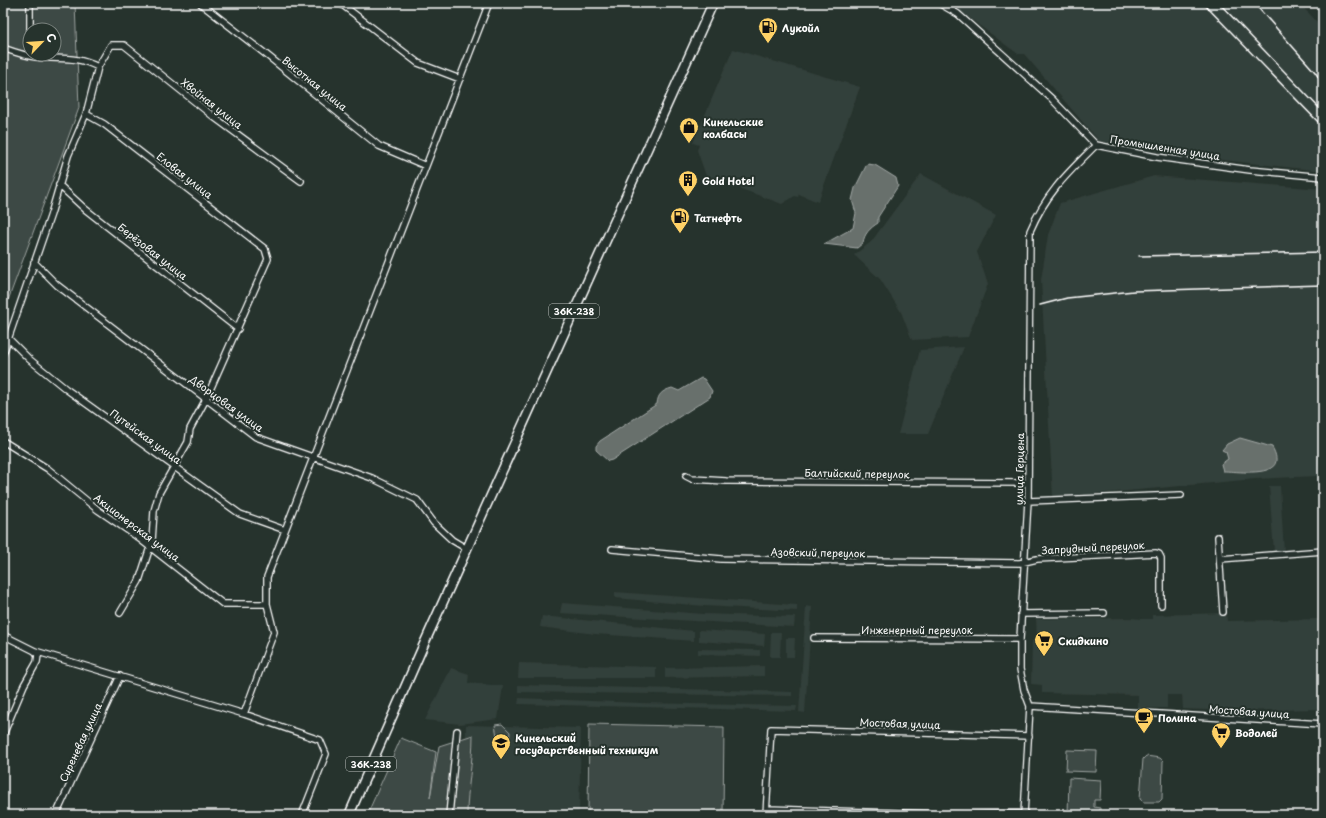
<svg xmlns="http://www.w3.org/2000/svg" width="1326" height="818" viewBox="0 0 1326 818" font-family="'Playpen Sans',sans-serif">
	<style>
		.built { fill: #333f3a }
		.green { fill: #3e4944; stroke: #9ea4a2; fill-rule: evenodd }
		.water { fill: #67706c; stroke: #a4a9a7 }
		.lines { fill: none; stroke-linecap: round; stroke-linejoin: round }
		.street-casing { stroke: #fff; stroke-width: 8 }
		.primary-casing { stroke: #fff; stroke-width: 11 }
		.street { stroke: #26332d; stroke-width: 5.5 }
		.primary { stroke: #26332d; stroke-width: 8 }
		.rail { stroke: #fff; stroke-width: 1.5 }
		.labels { text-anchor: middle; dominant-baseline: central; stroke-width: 4; stroke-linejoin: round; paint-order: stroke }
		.shield { fill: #26332d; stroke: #bec2c0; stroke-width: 1 }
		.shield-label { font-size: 9px; font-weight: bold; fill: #fff }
		.poi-label { font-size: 10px; font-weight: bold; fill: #fff; stroke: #26332d; text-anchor: start }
		.street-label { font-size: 10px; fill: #fff; stroke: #26332d }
	</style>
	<rect width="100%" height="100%" fill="#26332d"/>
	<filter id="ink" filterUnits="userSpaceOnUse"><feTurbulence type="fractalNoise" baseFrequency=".025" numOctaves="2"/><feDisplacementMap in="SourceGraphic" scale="8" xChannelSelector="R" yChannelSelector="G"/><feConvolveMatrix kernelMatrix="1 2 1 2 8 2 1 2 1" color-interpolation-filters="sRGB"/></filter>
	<g filter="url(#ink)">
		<path class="built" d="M949,3h350l24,25v143l-146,-16 -78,-14 -75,-87h-6z
			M733,49l127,38 -42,115 -19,-8 -1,3 -3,-1 -13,8 -76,-28 -9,-26 2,-5 -6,-2z
			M921,174l75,41 -19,37 11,32 -20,53 -56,3 -11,-28 -21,-33 -26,-24 17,-13z
			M1154,176l169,13v259l-2,1 -4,27 -62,3 -202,19 -12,-218 7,-45 12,-32z
			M964,347l-36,87h-30l22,-84z
			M1269,486h11l4,66h-10z
			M615,592l182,13v6l-93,-5 -89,-8z
			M562,603l142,11 91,3 -1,10 -234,-14z
			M806,606l6,1 -7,106 -6,-1z
			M1226,613l1,8 92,-2v90l-89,2 -47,-2 -1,-14h-15v13h-29v-13l-96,-2v-8l-11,-1 1,-43 5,-1 -1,-21 95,-1 11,1h10v-4z
			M542,616l152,15v10l-99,-7 -55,-7z
			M699,630l66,4 -1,12 -65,-5z
			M771,632h10l-1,25h-10z
			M786,638h9l-1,19h-8z
			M698,649l62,1v6l-62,-2z
			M519,663l137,4v11h-138z
			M764,666v10l-99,2v-10z
			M451,668l18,6 -1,9 35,3 -5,33 -38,5 -35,-4z
			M518,685l242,6 32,1v4l-274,-4z
			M519,698l122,5 156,3 -1,5 -278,-7z
			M466,725l115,3 -2,87h-115z"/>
		<path class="green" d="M3,3h72l4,105 -76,206zM30,30h24v24h-24z
			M502,724l8,8 -1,11 -6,3 -6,-10 -2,-11z
			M589,724l135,3 -1,88h-135z
			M473,735c0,27 -6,54 -6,80h-100l34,-77 35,14 -6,46 9,-52z
			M1067,750l30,1 -1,21 -30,-1z
			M1146,756l14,2 3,3 -1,38 -3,3h-16l-3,-3 3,-40z
			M1069,778l32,2 -1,20h-6v7l6,1v7h-32z"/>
		<path class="water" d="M867,164l8,1 21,13 2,8 -20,31v6c-8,5 -14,11 -15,20l-6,5 -33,-4 29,-16 3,-15 -4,-13 3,-12z
			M701,378l3,1 8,12 -2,6 -98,63 -4,1 -12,-11v-4l4,-5 57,-37c1,-10 5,-13 15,-16l7,3z
			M1240,438l32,9c19,33 -33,24 -49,24l-2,-7 7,-5 -2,-7 -4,-2 5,-6z"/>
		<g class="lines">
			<defs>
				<path id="street" d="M30,3v27
					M200,3l63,49 116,94 47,20
					M340,3l78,60 42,16
					M939,3l19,11 94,85 44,46 61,12 93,13 73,7
					M3,48c11,4 22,8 33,9 25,3 38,-2 62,10l13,-22h13l90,72 87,64
					M86,114l18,10 161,125 3,10 -62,140 -16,30 -2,13 -29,51 -5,18 -2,30 -13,40 -19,32
					M59,185l26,24 153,120
					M34,262l23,23 199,152 116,41 45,22 17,23 18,17 15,9
					M9,339l20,20 37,30 174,125 45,16
					M3,354l48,-140 17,-58 18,-42 12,-47
					M3,441l45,28 50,41 38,26 87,68h44
					M686,476l6,3 34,2 302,2
					M1028,501l153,-6
					M1218,537l5,75
					M612,549l109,10 299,4 17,-4 119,-6 3,1 2,4v47
					M1220,559l103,-8
					M1021,614l83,-1
					M3,635l32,16 3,4 -1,7 -13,23 -21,50
					M814,638l206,1
					M35,651l209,63 76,26 6,14 -24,61
					M1030,706l293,18
					M244,714l30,-82 -7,-28v-27l222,-574
					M767,809l198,6
					M56,815l64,-139
					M449,815l8,-84
					M766,815l5,-86 258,7
					M972,815l53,-1
					M1024,815l6,-109 -6,-16 -4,-21v-30l8,-138 2,-270c16,-38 38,-58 66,-86"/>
				<path id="primary" d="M349,815l75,-171 289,-641"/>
			</defs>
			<use href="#street" class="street-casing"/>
			<use href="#primary" class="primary-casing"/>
			<use href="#street" class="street"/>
			<use href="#primary" class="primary"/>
			<path class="rail" d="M1203,3l120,124
				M1219,3l104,109
				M1254,3l61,69 8,12
				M1139,256l184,-4
				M1040,305l27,-7 67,-7 189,-6"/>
		</g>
	</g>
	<defs>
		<symbol id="fuel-pin" viewBox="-11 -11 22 30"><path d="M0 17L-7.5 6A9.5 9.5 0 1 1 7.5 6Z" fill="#ffd166" stroke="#26332d"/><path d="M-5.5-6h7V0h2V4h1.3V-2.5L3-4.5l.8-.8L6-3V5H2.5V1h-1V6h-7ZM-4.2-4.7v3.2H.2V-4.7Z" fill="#111"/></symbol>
		<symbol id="shop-pin" viewBox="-11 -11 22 30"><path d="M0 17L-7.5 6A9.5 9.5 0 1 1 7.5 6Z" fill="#ffd166" stroke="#26332d"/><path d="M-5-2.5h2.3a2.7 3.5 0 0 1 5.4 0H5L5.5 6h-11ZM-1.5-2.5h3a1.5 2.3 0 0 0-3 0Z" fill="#111"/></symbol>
		<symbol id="building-pin" viewBox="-11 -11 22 30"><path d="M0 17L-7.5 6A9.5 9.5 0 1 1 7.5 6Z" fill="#ffd166" stroke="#26332d"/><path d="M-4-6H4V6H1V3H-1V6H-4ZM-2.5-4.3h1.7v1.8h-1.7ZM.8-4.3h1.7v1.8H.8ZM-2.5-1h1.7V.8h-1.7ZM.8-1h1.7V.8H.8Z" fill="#111"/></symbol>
		<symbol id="supermarket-pin" viewBox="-11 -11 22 30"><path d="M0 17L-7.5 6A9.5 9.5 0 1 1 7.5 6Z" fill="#ffd166" stroke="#26332d"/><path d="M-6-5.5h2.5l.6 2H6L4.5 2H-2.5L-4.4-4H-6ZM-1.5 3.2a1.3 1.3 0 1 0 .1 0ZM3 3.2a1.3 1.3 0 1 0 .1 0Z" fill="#111"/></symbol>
		<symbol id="cafe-pin" viewBox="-11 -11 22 30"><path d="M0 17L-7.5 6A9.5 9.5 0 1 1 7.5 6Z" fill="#ffd166" stroke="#26332d"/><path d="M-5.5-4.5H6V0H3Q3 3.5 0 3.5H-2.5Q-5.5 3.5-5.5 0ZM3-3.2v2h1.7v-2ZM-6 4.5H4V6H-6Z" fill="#111"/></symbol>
		<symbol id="university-pin" viewBox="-11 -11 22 30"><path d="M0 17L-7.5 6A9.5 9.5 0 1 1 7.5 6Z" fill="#ffd166" stroke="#26332d"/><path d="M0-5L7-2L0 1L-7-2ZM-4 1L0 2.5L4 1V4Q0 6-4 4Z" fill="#111"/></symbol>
	</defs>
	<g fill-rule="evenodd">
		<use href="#fuel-pin" x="757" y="16" width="22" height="30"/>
		<use href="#shop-pin" x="678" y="116" width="22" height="30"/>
		<use href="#building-pin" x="677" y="169" width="22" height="30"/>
		<use href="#fuel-pin" x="669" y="206" width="22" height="30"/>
		<use href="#supermarket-pin" x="1033" y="629" width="22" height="30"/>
		<use href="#cafe-pin" x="1133" y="706" width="22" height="30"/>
		<use href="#supermarket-pin" x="1210" y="721" width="22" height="30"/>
		<use href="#university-pin" x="490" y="732" width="22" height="30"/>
	</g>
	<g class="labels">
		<g class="shield">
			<rect x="549" y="304" width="50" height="14" rx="3"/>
			<rect x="346" y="757" width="50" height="14" rx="3"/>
		</g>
		<g class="shield-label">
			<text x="574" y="311">36К-238</text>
			<text x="371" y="764">36К-238</text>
		</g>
		<g class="poi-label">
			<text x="782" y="27">Лукойл</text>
			<text x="703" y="121">Кинельские<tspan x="703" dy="12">колбасы</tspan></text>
			<text x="702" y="180">Gold Hotel</text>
			<text x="694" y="217">Татнефть</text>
			<text x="1058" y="640">Скидкино</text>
			<text x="1158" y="717">Полина</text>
			<text x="1235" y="732">Водолей</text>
			<text x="515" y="737">Кинельский<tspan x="515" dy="12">государственный техникум</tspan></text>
		</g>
		<g class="street-label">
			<text transform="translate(315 83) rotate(39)">Высотная улица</text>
			<text transform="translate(212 103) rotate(38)">Хвойная улица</text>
			<text transform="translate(1165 147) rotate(9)">Промышленная улица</text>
			<text transform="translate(185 175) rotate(38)">Еловая улица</text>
			<text transform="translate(153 251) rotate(38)">Берёзовая улица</text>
			<text transform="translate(227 403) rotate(36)">Дворцовая улица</text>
			<text transform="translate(146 436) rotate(36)">Путейская улица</text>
			<text transform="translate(1019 469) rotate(-89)">улица Герцена</text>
			<text transform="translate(857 473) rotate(1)">Балтийский переулок</text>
			<text transform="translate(137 527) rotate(37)">Акционерская улица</text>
			<text transform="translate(1093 547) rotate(-3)">Запрудный переулок</text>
			<text transform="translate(818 552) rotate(1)">Азовский переулок</text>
			<text x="917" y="629">Инженерный переулок</text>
			<text transform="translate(1249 711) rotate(4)">Мостовая улица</text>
			<text transform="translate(900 723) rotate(2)">Мостовая улица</text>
			<text transform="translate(80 742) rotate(-65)">Сиреневая улица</text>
		</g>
	</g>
	<rect width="1326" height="818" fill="none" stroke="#26332d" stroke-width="16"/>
	<rect x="8" y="8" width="1310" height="802" fill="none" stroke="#fff" stroke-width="1.5" filter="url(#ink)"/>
	<g transform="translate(42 42) rotate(65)"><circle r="19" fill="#26332d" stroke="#7d8581"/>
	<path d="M0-3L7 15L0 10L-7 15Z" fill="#ffd166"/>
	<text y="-6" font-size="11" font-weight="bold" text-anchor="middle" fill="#ffffff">С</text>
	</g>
</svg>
